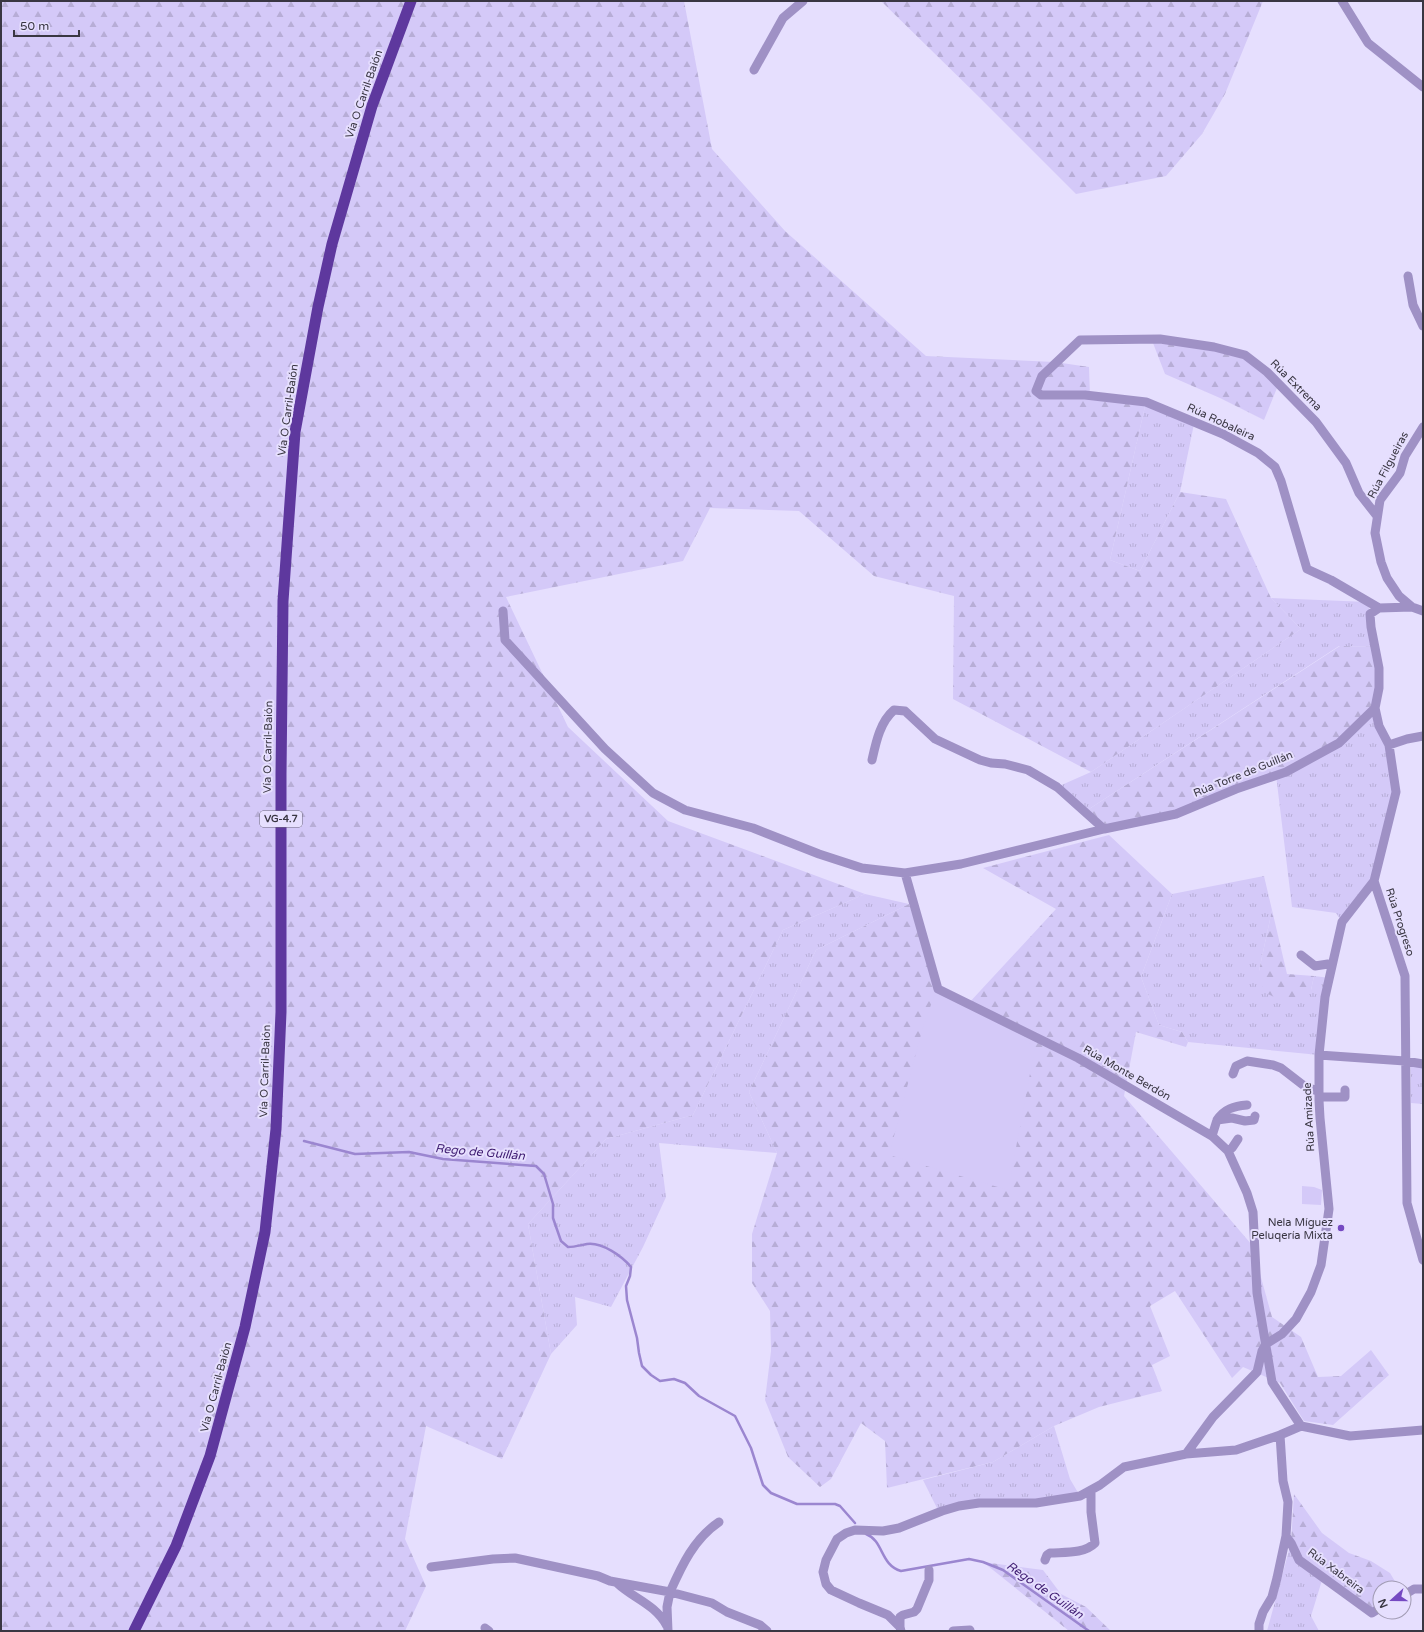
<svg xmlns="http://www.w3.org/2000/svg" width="1424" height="1632" viewBox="0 0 1424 1632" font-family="'Varela Round',sans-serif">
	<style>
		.grass { fill: url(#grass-tufts) }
		.forest { fill: url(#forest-firs) }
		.park { fill: #d4c9f8 }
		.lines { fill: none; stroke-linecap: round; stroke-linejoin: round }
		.stream { stroke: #9b86d0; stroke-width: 2.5 }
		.minor { stroke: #9f91c5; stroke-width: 9 }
		.trunk { stroke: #5e389e; stroke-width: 11 }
		.poi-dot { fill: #7549c2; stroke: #e6dffe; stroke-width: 1.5 }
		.labels { text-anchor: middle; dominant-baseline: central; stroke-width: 4; stroke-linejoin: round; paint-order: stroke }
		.shield { fill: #e6dffe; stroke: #6d697a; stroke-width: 1 }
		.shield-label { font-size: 10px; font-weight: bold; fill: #393642 }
		.street-label { font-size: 11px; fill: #393642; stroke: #e6dffe }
		.poi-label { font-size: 11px; fill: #393642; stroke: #e6dffe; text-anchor: end }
		.water-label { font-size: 12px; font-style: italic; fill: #3e1b71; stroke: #e6dffe }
	</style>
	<defs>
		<pattern id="grass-tufts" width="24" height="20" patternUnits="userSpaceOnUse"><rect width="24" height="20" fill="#d4c9f8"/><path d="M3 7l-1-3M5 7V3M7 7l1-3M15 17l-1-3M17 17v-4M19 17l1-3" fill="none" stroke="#b7add6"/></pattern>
		<pattern id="forest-firs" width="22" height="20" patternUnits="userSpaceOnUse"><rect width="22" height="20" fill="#d4c9f8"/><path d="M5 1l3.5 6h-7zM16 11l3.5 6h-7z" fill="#b7add6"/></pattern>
	</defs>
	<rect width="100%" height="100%" fill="#e6dffe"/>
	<path class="grass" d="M1146,402l48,22 -14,68 -40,79 -30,-11z
		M1271,598l97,4 7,45 -36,-1 -253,165 -29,-24 34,-15 210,-143z
		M1375,708l14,37 7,47 -22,89 -32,41 -6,-9 -44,-6 -16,-132z
		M1264,876l8,34 -13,61 52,19 3,-14 16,2 -11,77 -131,-13 -6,-10 -23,-7 -18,-48 31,-83z
		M865,894l44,10 -93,46 -67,142 28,61 -118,-10 7,54 -23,50 -32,60 -36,-10 2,28 -26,29 -23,-130 78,-85 87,-24 90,-185z
		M1411,1065l12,1v38l-12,-1z
		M1054,1426l16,53 10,17 -101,7 -40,9 -16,-32 70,-18z
		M1291,1543l32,34 -12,39 8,15h-52z"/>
	<path class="forest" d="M1,1h683l28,148 73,82 141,125 129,6 34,5 1,29 56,6 -36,158 30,11 40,-79 46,7 45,99 30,31 -210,143 -138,-73 1,-103 -80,-20 -75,-65 -89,-3 -27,53 -177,36 62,130 100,94 197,73 -82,36 -90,185 -87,24 -78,85 23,130 -49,105 -76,-33 -21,113 21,47 -21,45h-404z
		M881,1h382l-38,93 -23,40 -36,42 -90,18 -99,-99z
		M1153,343l56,3 50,19 20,18 -15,37 -44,-22 -55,-24z
		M1340,646l35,1v61l-36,35 -63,32 -100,39 -72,15 -18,-18z
		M1109,835l63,59 -31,83 18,48 23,7 6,10 -2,5 -50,-15 -12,64 128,149 20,72 29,20 17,40 23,-1 30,-26 18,25 -56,50 -29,-4 -24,-38 -37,-16 -11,11 -57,-87 -25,15 20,50 -18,9 10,26 -63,16 -45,19 -61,36 -106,26 -2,-47 -24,-18 -30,56 -11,8 -32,-30 -23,-57 6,-49 -1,-40 -18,-28v-49l25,-81 -28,-61 67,-142 93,-46 29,85 30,15 88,-95 -73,-41z
		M1272,910l15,64 27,2 -3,14 -16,11 -17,-2 -14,-7 -5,-21z
		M1294,1494l28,39 27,20 22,8 19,12 9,15h-19v18l-8,7 -73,-53 -8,-17z
		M983,1562l60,8 18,24 25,13 25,24h-42z"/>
	<path class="park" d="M938,989l30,15 67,43 -27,143 -119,-35 34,-128 9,-25z
		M1302,1186l12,1 8,3 -1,15 -19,-1z"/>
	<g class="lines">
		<path class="stream" d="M304,1141l51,13 54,-2 34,7 93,7 8,8 9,30v14l8,23 7,6c7,0 13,-2 19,-3 15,-2 35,12 44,23l-1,9 -4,10 1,14 10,38 2,15 3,13 9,9 9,6 14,-2 11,4 14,13 36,20 16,32 12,37 8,8 26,11h38l5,2 15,17
			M866,1534c18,7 14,31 35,37l68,-12 14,3 20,8 86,61"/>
		<path class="minor" d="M1342,1l26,42 55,44
			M754,70l29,-52 20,-17
			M1408,276l5,29 10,21
			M1423,427l-18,29 -5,17 -20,27 -5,33 6,29 6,16 12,18 13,11 11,4
			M1377,516l-18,-23 -13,-30 -30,-41 -49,-50 -22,-17 -31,-8 -54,-8 -80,1 -38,36 -6,15 5,4h44l61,7 77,32 35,19 17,14 6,14 26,88 24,11 48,28
			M1412,607l-33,1 -9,6 1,13 8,41v20l-4,20 4,18 10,19 7,47 -22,89 31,95 2,227 16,57
			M503,611l2,29 100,109 48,44 32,17 68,18 66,26 43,14 43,5 56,-9 143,-35 72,-15 60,-25 50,-17 53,-29 36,-35
			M1389,745l18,-6 16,-3
			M872,760c4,-18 8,-38 22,-50l11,1 30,28 45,21 11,3 14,1 23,6 29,17 47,42
			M905,873l33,116 140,69 134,78 16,15 19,42 6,19 4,81 15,89 29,44
			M1301,955l14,11 13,-2 4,2
			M1319,1055l86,6 18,3
			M1233,1074l3,-8 11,-5 26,4 8,3 22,17 16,7
			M1319,1097h26v-7
			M1217,1120c7,-11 17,-14 30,-15
			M1212,1136l5,-16 15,-2 13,3 9,-1 1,-4
			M1228,1151l4,-3 6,-9
			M1266,1344l16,-10 14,-15 15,-27 10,-27 8,-56 -9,-91 -1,-18v-45l6,-58 17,-75 32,-41
			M1266,1344l-4,7 -5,21 -44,45 -27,37 50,-4 44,-15 21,-9
			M1301,1426l49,10 73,-6
			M719,1522c-25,17 -37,43 -49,70l42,11 15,9 33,13 7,6
			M1286,1536l5,7 8,17 73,53 8,-5
			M1045,1560l2,-5 3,-2c15,-1 34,1 45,-10l-4,-31v-21
			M431,1567l62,-8 22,-1 83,18 12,5 60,11 -3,15 1,24
			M617,1583c17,16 38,21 50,43
			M1404,1595l10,-6h9
			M900,1627v-10l3,-2 11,-3 3,-3 12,-29v-10
			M485,1628l4,3
			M901,1631l-1,-4 -12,-12 -29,-12 -28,-13 -5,-6 -3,-12 3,-12 11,-21 9,-6 9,-3 28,1 16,-3 43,-17 17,-5 20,-3h57l44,-7 20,-11 24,-18 62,-13
			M953,1631l17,-1
			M1259,1631v-7l4,-12 9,-15 5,-19 9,-42 2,-34 -5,-21 -3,-46"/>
		<path class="trunk" d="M134,1631l42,-85 34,-90 35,-129 20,-95 11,-103 5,-117v-238l2,-173 12,-169 23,-125 14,-63 40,-138 39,-105"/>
	</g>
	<circle class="poi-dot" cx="1341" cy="1228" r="4"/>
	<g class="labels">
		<rect class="shield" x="260" y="811" width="42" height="16" rx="3"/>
		<g class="shield-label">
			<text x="281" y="819">VG-4.7</text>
		</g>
		<g class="street-label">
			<text transform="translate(364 94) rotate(-71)">Vía O Carril-Baión</text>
			<text transform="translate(1296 385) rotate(45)">Rúa Extrema</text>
			<text transform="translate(288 410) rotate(-82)">Vía O Carril-Baión</text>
			<text transform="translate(1221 422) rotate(25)">Rúa Robaleira</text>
			<text transform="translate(1388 465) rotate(-62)">Rúa Filgueiras</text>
			<text transform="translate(268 747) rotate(-89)">Vía O Carril-Baión</text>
			<text transform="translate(1243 774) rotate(-22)">Rúa Torre de Guillán</text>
			<text transform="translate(1400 922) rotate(72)">Rúa Progreso</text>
			<text transform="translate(265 1071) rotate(-88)">Vía O Carril-Baión</text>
			<text transform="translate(1127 1073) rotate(30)">Rúa Monte Berdón</text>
			<text transform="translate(1309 1117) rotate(-93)">Rúa Amizade</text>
			<text transform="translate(216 1387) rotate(-75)">Vía O Carril-Baión</text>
			<text transform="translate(1336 1571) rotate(37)">Rúa Xabreira</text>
		</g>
		<g class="poi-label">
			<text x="1333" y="1222">Nela Míguez<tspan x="1333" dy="13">Peluqería Mixta</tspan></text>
		</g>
		<g class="water-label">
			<text transform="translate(480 1152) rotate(5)">Rego de Guillán</text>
			<text transform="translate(1045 1590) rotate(35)">Rego de Guillán</text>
		</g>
	</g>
	<rect width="1424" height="1632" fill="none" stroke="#393642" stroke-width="4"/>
	<g transform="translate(1392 1600) rotate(249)"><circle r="19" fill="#e6dffe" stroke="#a19bb3"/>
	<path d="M0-3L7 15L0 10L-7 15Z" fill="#7549c2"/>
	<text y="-6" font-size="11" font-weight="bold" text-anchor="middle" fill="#393642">N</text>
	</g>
	<path d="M14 30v6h65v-6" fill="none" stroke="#393642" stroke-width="2"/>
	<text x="20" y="30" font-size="12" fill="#393642" stroke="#e6dffe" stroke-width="3" paint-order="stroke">50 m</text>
</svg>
